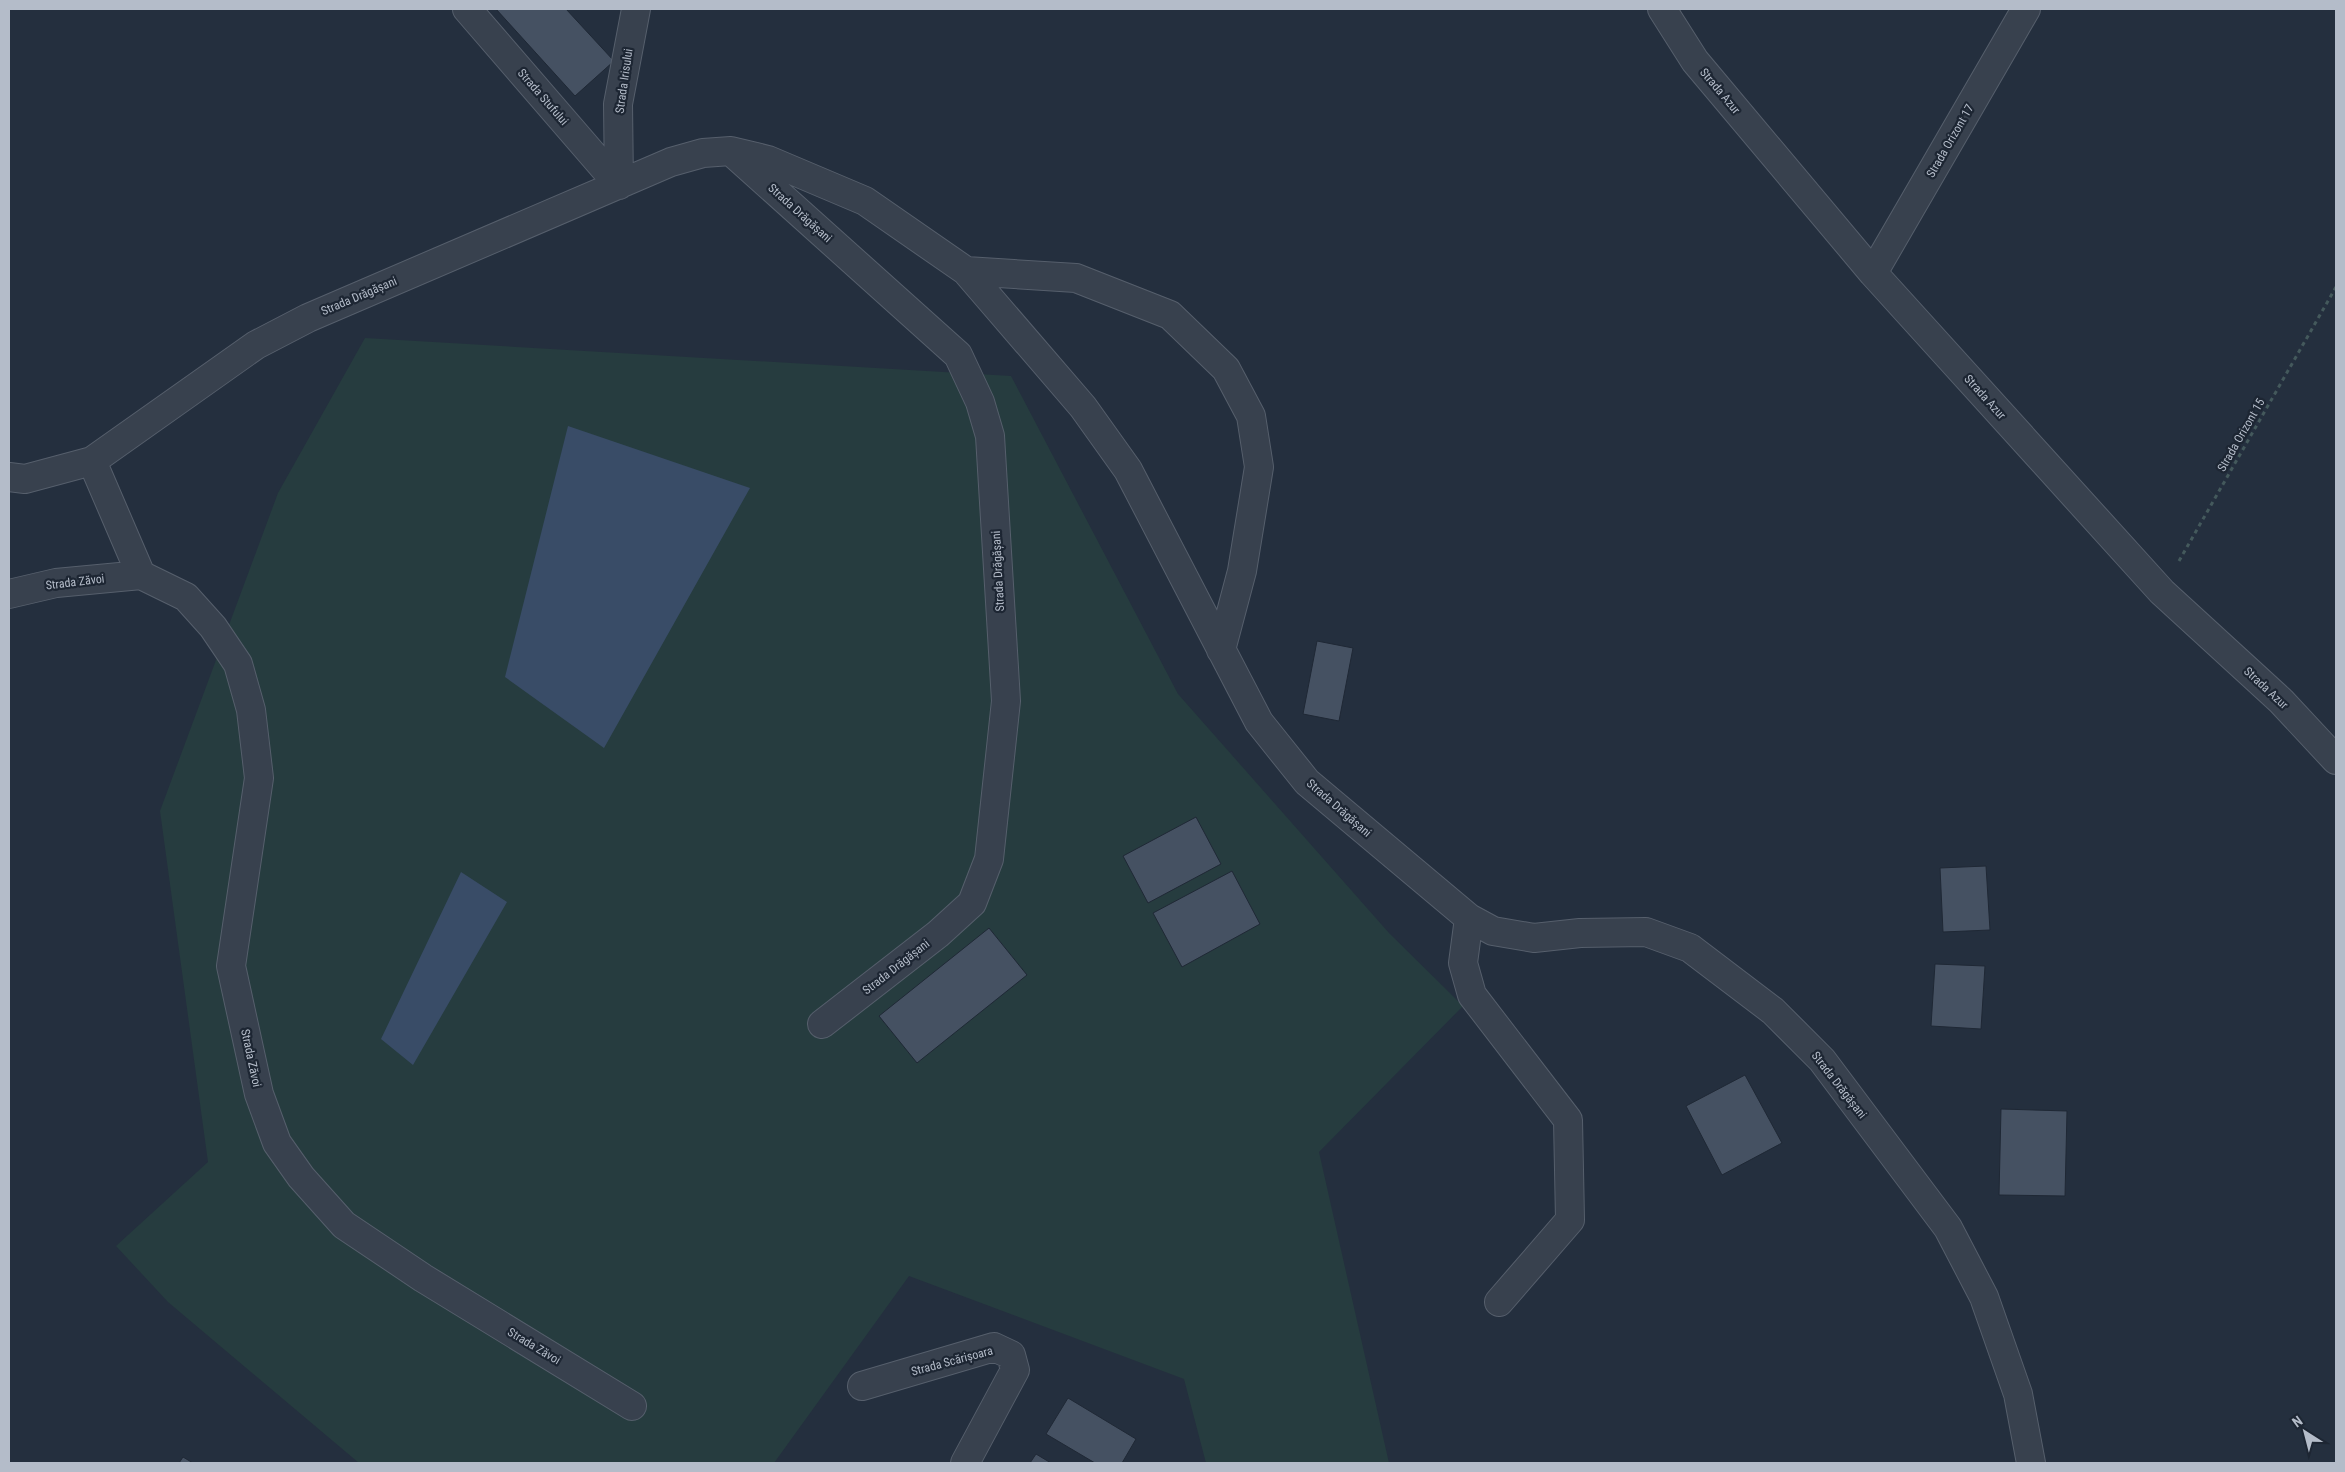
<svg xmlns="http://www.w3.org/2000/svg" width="2345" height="1472" viewBox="0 0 2345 1472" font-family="'Roboto Condensed',sans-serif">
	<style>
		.green { fill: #263c3f }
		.water { fill: #394c67 }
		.building { fill: #455162; stroke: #1f2835 }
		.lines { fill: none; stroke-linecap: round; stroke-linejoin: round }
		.minor-casing { stroke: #565f6c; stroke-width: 30 }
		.path { stroke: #44595c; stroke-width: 3; stroke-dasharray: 4 4; stroke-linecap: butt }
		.minor { stroke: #38414e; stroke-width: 28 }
		.labels { text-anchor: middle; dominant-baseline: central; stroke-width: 4.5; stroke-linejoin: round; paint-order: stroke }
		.street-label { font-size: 12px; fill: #b4bcc9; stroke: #1d2633 }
	</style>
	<rect width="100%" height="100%" fill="#242f3e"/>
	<path class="green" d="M365,338l646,38 167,318 211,239 74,73 -144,146 70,311h-183l-22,-84 -275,-103 -135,187h-415l-191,-161 -52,-56 92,-84 -48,-351 118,-318z"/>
	<path class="water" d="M568,426l182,62 -146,260 -99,-71z
		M461,872l46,30 -94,163 -32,-26z"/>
	<path class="building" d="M496,9h70l48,52 -39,35z
		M1317,641l36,7 -14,73 -36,-7z
		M1196,817l25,47 -73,39 -25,-47z
		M1986,866l4,64 -47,2 -3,-64z
		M1232,871l28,53 -78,43 -29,-54z
		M989,928l38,47 -110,88 -38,-47z
		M1935,964l50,2 -4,63 -50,-3z
		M1745,1075l37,68 -60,32 -36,-69z
		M2001,1109l66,2 -2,85 -66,-1z
		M1068,1398l68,41 -14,24h-27l-49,-29z
		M1036,1454l15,9h-21z
		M183,1457l10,6h-14z"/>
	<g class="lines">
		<defs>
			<path id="minor" d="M467,9l152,176
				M1662,9l33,52 178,212 289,319 119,109 55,59
				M733,153l225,202 22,47 10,34 16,265 -17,158 -17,44 -34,31 -116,90
				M619,185l-1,-81 18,-95
				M966,271l110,7 94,37 56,54 25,47 8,51 -17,104 -21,79
				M1873,273l153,-264
				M92,461l49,114
				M9,477l16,2 67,-18 164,-116 52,-27 363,-156 32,-9 28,-2 37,9 97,41 101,70 117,136 45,63 131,252 48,60 162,136 24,13 41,7 46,-5 66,-1 44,16 83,63 49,49 126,168 36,69 34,97 13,69
				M9,594l47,-11 85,-8 45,22 27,30 25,37 13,46 8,68 -28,188 28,128 18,49 24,34 43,48 79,53 209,128
				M1469,918l-6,45 9,32 96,125 2,100 -71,82
				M862,1386l132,-39 17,8 4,15 -50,93"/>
		</defs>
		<use href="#minor" class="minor-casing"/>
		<path class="path" d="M2179,561l157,-274"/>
		<use href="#minor" class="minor"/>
	</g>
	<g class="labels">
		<g class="street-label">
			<text transform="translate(624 81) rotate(-82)">Strada Irisului</text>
			<text transform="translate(1720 91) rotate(50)">Strada Azur</text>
			<text transform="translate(543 97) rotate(49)">Strada Stufului</text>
			<text transform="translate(1950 141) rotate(-60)">Strada Orizont 17</text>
			<text transform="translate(800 213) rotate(42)">Strada Drăgășani</text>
			<text transform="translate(359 296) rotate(-23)">Strada Drăgășani</text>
			<text transform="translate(1985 397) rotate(48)">Strada Azur</text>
			<text transform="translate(2241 435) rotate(-60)">Strada Orizont 15</text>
			<text transform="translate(998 571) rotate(-93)">Strada Drăgășani</text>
			<text transform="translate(75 582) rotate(-7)">Strada Zăvoi</text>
			<text transform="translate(2266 688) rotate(43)">Strada Azur</text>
			<text transform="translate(1339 808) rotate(41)">Strada Drăgășani</text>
			<text transform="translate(896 967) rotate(-38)">Strada Drăgășani</text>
			<text transform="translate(251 1058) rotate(78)">Strada Zăvoi</text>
			<text transform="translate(1839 1085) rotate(52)">Strada Drăgășani</text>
			<text transform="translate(534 1346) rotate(31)">Strada Zăvoi</text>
			<text transform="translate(952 1361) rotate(-15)">Strada Scărișoara</text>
		</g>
	</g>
	<rect width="2345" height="1472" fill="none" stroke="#b4bcc9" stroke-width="20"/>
	<g transform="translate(2305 1432) rotate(324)" stroke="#1d2633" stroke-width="4" paint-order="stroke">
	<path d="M0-4L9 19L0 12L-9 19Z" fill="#b4bcc9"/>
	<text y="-8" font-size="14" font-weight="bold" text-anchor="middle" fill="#b4bcc9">N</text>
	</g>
</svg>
